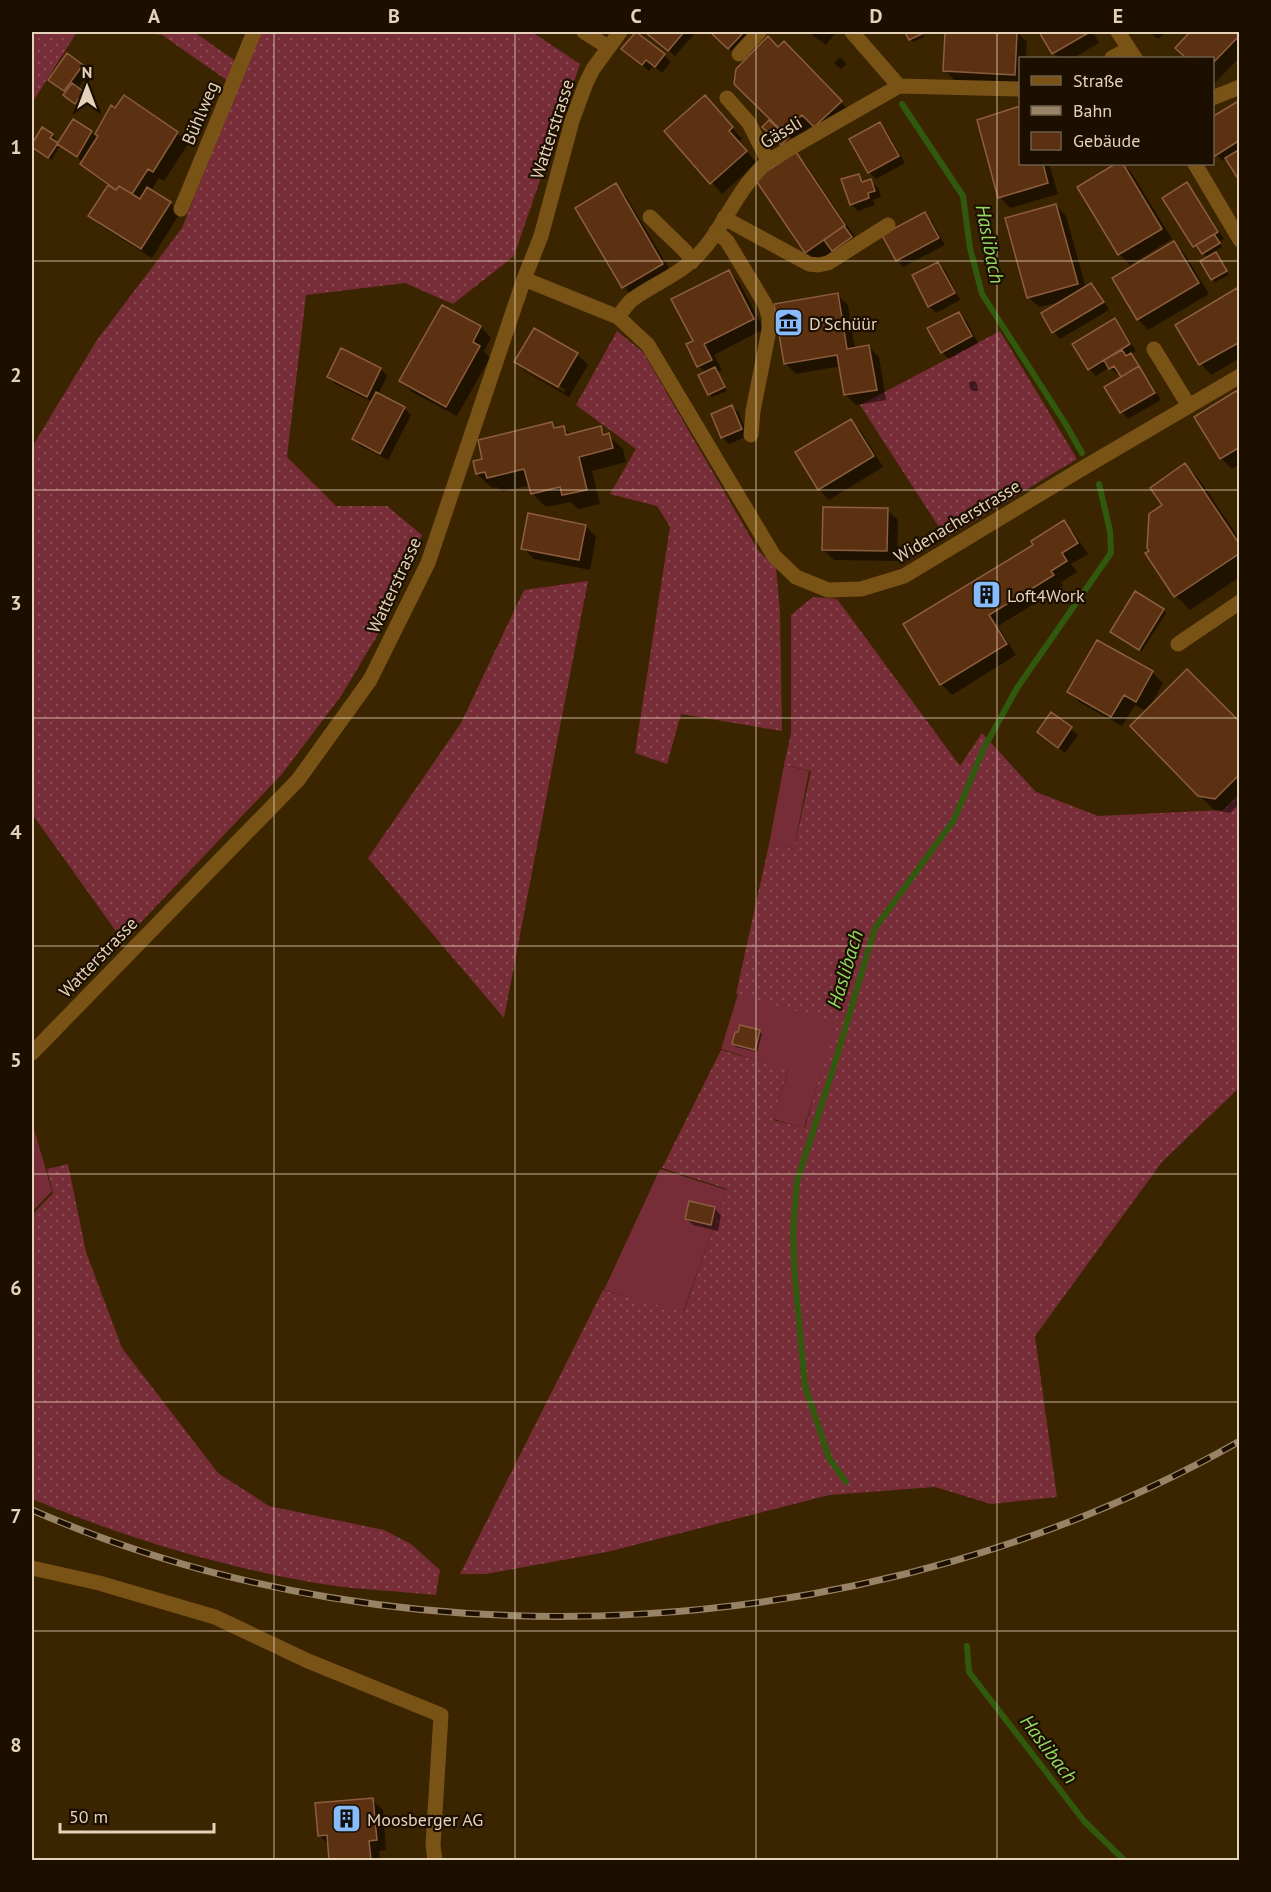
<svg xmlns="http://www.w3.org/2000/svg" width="1271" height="1892" viewBox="0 0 1271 1892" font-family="'PT Sans',sans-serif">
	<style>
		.grass { fill: url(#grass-dots) }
		.garden { fill: #762d37 }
		.shadow { fill: #0007; fill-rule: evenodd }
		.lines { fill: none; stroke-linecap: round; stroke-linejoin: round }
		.stream { stroke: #31590e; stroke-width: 6 }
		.building { fill: #5b3111; stroke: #8c5e3f; stroke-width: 1.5 }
		.minor { stroke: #795316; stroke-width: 15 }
		.rail-casing { stroke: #988366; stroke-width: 7 }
		.rail { stroke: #1c0f00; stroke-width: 4.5; stroke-dasharray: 14; stroke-linecap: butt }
		.grid { fill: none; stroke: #e4d2ba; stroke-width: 1.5; stroke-opacity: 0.55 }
		.labels { text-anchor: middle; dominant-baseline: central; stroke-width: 4.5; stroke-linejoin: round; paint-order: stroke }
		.street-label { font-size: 18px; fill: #e4d2ba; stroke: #1c0f00 }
		.poi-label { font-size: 18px; fill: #e4d2ba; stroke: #1c0f00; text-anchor: start }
		.water-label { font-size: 20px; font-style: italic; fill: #92d961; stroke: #1c0f00 }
		.neatline { fill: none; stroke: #e4d2ba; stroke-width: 2 }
		.grid-label { font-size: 20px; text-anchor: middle; font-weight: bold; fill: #e4d2ba }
	</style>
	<defs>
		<pattern id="grass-dots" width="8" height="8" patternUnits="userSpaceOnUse" patternTransform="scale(1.5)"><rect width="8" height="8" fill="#762d37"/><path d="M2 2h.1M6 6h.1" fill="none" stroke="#894b52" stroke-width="1.8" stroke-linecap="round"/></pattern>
	</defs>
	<rect width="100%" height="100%" fill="#3b2400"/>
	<path class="grass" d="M32,32h45l-45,71z
		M136,32h58l40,28 -6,21 -66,-46z
		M260,32h272l48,32 -66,192 -61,48 -48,-21 -99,12 -19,162 49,49h51l35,29 -39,91 -42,70 -59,78 -159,167 -91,-127v-367l65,-107 85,-112z
		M617,331l26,21 115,198 18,18 4,44 2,119 -101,-17 -14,50 -32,-11 35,-226 -13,-21 -47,-12 26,-45 -60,-44z
		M1000,331l77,128 -131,79 -86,-133z
		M588,581l-84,437 -136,-160 93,-135 63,-133z
		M813,597l24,2 123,167 22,-33 54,59 62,24 125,-6 16,-16v294l-77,74 -127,174 22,161 -66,7 -56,-17 -106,8 -222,57 -121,22h-26l143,-284 81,21 43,-122 -65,-21 59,-118 67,19 -15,51 32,8 29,-104 -98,-30 33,-150 25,5 17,-78 -27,-6 7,-32v-118z
		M68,1164l18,88 36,96 96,125 51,33 115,24 27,14 29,26 -4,25c-38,-4 -77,-5 -114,-11 -100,-17 -197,-46 -290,-85v-284l21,-22 -6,-24z"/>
	<path class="garden" d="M784,765l25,6 -15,78 -25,-5z
		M738,994l98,29 -32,105 -31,-9 15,-49 -67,-21z
		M32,1122l20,69 -20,21z
		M660,1169l67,21 -44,122 -79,-22z"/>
	<path class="shadow" d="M647,32h49l-21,24z
		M711,32h53l-24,26z
		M808,32h28l-10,13z
		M907,32h15l2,5 -11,5z
		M947,32h70l10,10 -1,16h-6v27l-65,-4 -10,-11z
		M1041,32h52l6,11 -26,15h-14l-6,-5z
		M1150,32h16l-8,7z
		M1192,32h41l7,6v19l-26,27 -2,-2v-24h-24l-11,-10z
		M784,43l67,70 -25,24 -13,-13 -18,18 -59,-59z
		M664,55l7,7 -9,11 -9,-7 -4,5 -19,-15z
		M840,57l7,7 -6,5 -7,-6z
		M82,66l7,7 -12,16 9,7 -7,10 -11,-8 -2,-5 -16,-13z
		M124,97l53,36 11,11 -24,37 -5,-3 -8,13 19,12 10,10 -28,45 -51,-32 -11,-10 18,-30 -16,-12 -10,-11 1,-1 -23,-17 -8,15 -20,-14 11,-17 12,9 -2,3 5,4 15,-24 18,11 6,7z
		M1240,101v78l-13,-20 -4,2 -7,-6z
		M715,108l27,31 -4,3 19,21 -35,31 -56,-63z
		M1020,108v56h29l9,30 -48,14 -10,-11 -21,-76z
		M880,123l6,7 19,33 -29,16 -7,-7z
		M795,154l11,10 49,73 -3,2 1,2 -36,21 -11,-10z
		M1118,164h4l9,8 41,67 -42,26 -11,-11 -40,-67z
		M859,175l7,8 5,-2 7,7 3,9 -8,3 2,5 -17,6 -7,-7z
		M1186,184l7,7 31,48 -5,3 3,5 -15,9 1,2 8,-4 13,21 -14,7 -13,-20 6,-4 -13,-12 -31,-48z
		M615,185l11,11 47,79 -39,23 -10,-11 -47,-79z
		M1056,205l10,11 20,72 5,-4 7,7 11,19 -49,29 -6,-7 7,-30 -22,5 -11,-10z
		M925,214l7,7 13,24 -42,22 -6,-7z
		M1174,243l10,10 25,41 -61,36 -10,-11z
		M938,263l7,7 15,30 -24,13 -7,-7z
		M729,272l10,10 25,47 -50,26 8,15 -4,2 9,19 -15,6 -3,-3 -4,-21 -6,-7 -11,-21 7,-4z
		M1240,292v66l-29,17 -10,-11 -24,-39z
		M837,294l11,11 7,44 14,-2 10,10 7,43 -30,5 -11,-11 -4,-28 -45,8 -11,-11z
		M443,307l38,20 10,11 -7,13 6,7 -33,58 -45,-24 -11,-11z
		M959,314l7,6 12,23 -29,16 -7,-7z
		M1114,320l7,7 15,24 -6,4 7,7 24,38 -33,19 -6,-7 -16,-25 17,-10 -3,-4 -3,1 -7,-7 -14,9 -7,-7z
		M534,330l43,24 11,11 -19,32 -43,-25 -10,-10zM526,367l40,23 -2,2 -38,-21z
		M381,369l6,7 -9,19 26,13 7,7 -23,45 -28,-14 -6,-7 19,-37 -38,-18 -6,-7z
		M974,381l3,3 1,7h-5l-3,-3 -1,-6z
		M1240,396v68l-8,5 -11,-11z
		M732,406l7,7 9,23 -19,8 -7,-7z
		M851,421l10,10 22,36 -54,33 -10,-11z
		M552,423l5,6 6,-2 8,8 29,-7 23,21 3,13 -34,9 8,33 -22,5 -7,-7 -25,5 -14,-14 -2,-8 -28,7 -5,-5 -5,1 -15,-14 -2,-11 9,-3z
		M1185,465l14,14 41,61v37l-50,33 -14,-14 -29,-42 5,-3 12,-45z
		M887,510l11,10 -1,41 -63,-1 -10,-10z
		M1064,522l10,11 14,21 -17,10 6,8 -16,10 2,4 -65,40 18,29 -64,40 -11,-11 94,-139z
		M586,526l10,11 -6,33 -56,-11 -11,-11z
		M1163,610l3,3 -24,38 -27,-17z
		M1097,642l55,30 11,11 -14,25 91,16v79l-10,10 -16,-3 -82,-84 15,-14 -12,-7 -13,21 -43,-24 -10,-10z
		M1051,714l27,21 -13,18 -26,-21z
		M759,1031l3,3 -5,18 -21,-5 -3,-3z
		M714,1208l7,7 -3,16 -25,-6 -6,-6z
		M372,1800l11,10 3,40 -7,1 1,9h-49l-2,-15 -10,-10z"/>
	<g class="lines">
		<path class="stream" d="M902,104l61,92 7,52 12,46 83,129 17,30
			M846,1482l-17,-24 -24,-72 -10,-108 -2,-45 4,-52 37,-115 41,-138 79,-108 29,-70 34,-62 94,-135 -1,-22 -11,-47
			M967,1646l2,26 115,149 40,39"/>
	</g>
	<path class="building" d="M636,32l29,22 -10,13 -9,-7 -4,5 -21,-16z
		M645,32h39l-16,19z
		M710,32h34l-16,17z
		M905,32h16l1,2 -13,6z
		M945,32h72l-2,43 -72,-4z
		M1039,32h51l-38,22z
		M1190,32h45l4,4 -27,28v-6h-26l-11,-10z
		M768,36l10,11 6,-6 58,60 -28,26 -12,-12 -18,18 -50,-49 2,-15z
		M67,53l16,12 -19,26 -16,-11z
		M72,83l12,9 -9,12 -12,-9z
		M124,95l54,37 -25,40 -5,-3 -16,25 -13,-8 -3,4 -36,-26 18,-28 -3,-2 16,-29 4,3z
		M705,95l28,32 -4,4 18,20 -37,33 -46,-53z
		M1240,100v40l-25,16 -3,-4v-35z
		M1020,106v58h23l5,19 -50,15 -21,-78z
		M73,119l19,12 -15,26 -20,-13z
		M769,120l19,18 -7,7 -19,-18z
		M880,122l19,34 -31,17 -19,-34z
		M42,127l11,7 -3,4 8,5 -10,15 -16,-11v-3z
		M1240,149v33l-15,-24z
		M796,152l49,73 -40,28 -50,-74z
		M1115,164h8l39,65 -44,26 -41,-68z
		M859,174l3,8 9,-3 4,12 -7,2 1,5 -19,7 -9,-26z
		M1187,182l31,50 -25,15 -31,-49z
		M616,183l47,81 -41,24 -47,-80z
		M108,185l8,5 3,-4 21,13 7,-12 24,15 -30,47 -53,-33z
		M1056,204l22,80 -51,14 -22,-80z
		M925,212l14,26 -43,23 -14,-26z
		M844,226l8,11 -20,14 -8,-11z
		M1214,234l6,9 -18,11 -6,-9z
		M1174,241l25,42 -62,37 -25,-42z
		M1216,252l11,19 -16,9 -11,-19z
		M938,262l17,31 -27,14 -16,-32z
		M729,270l25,49 -50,25 8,16 -15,7 -11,-23 7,-3 -22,-42z
		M1091,283l13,19 -52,31 -11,-20z
		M1237,288l3,4v50l-41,23 -24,-40z
		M838,293l9,56 22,-4 8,45 -33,5 -7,-40 -53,9 -10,-60z
		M442,305l39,21 -8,16 7,4 -34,61 -47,-26z
		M959,312l13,24 -31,17 -14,-25z
		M1115,318l15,26 -42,26 -16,-26z
		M534,328l44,25 -20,34 -44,-25z
		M341,348l40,20 -14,29 -40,-20z
		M1122,350l4,6 5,-3 8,13 -18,11 -7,-11 -5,3 -5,-9z
		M1139,366l16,27 -35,20 -16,-26z
		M715,367l10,20 -17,8 -10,-20z
		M1236,391l4,5v51l-20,12 -26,-42z
		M376,392l29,15 -25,47 -28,-15z
		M732,405l10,24 -21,9 -10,-24z
		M851,419l23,37 -56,34 -23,-38z
		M552,422l2,6 10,-2 2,9 35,-9 2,9 6,-2 4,15 -34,9 8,33 -25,5 -2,-8 -29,7 -7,-25 -37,9 -2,-6 -9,2 -3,-13 9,-2 -4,-19z
		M1185,463l55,82v8l-66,44 -29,-44 4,-2 -2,-3 2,-34 13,-9 -12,-17z
		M823,507l65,1 -1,43 -65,-1z
		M528,513l58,12 -7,35 -58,-11z
		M1064,520l14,23 -16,10 5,8 -16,10 3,4 -65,40 18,29 -67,41 -37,-61 130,-79 -2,-4z
		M1135,591l29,18 -25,41 -29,-18z
		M1097,640l56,31 -17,31 -12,-7 -13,22 -44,-25z
		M1187,669l53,53v52l-25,25 -17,-3 -68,-70z
		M1051,712l21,15 -14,21 -21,-16z
		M740,1025l20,5 -5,20 -23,-6 3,-12h3z
		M689,1201l26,6 -4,18 -26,-6z
		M373,1798l4,42 -8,1 2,19h-42l-2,-25 -9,1 -3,-33z"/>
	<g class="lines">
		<path class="minor" d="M584,32l24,15
			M852,32l47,54
			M1118,32l17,26
			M739,54l20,-22
			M1112,58l17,-9
			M727,98l22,25 19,38
			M1212,98l28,-11
			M1195,164l45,76
			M181,209l73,-177
			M650,217l36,35 6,10
			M724,218l85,46 9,1 10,-2 60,-38
			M716,231l11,10 38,63 4,13v13l-16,81 -2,24
			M524,279l94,38 30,28 126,211 22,21 32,13 33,-1 43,-13 174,-105 162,-95
			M618,317c5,-6 9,-14 15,-18 19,-14 41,-22 59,-38 31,-28 42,-70 76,-100l131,-75 121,3
			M1154,349l35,57
			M1178,644l62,-42
			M32,1053l266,-273 72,-100 58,-117 96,-284 17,-43 31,-115 14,-38 7,-14 27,-37
			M32,1568l67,15 116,34 93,44 133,54 -8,130 2,15"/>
		<defs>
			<path id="rail" d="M32,1510c379,165 849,135 1208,-69"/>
		</defs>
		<use href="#rail" class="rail-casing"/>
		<use href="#rail" class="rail"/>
	</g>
	<path class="grid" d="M274,32v1828M515,32v1828M756,32v1828M997,32v1828M32,261h1208M32,490h1208M32,718h1208M32,946h1208M32,1174h1208M32,1402h1208M32,1631h1208"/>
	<defs>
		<symbol id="museum-square" viewBox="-11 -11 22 22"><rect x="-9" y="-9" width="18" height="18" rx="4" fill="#87bbfb" stroke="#1c0f00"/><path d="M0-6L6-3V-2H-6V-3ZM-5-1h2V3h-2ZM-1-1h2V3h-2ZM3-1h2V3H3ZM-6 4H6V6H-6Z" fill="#111"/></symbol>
		<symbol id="building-square" viewBox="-11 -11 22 22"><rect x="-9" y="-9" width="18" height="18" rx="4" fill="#87bbfb" stroke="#1c0f00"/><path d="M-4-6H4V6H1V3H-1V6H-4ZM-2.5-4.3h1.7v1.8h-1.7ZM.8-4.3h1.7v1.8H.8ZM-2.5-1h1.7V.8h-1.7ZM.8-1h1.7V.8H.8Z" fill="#111"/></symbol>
	</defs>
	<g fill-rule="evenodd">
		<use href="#museum-square" x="772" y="306" width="33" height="33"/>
		<use href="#building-square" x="970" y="578" width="33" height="33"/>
		<use href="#building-square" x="330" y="1802" width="33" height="33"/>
	</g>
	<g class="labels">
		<g class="street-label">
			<text transform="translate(200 113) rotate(-67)">Bühlweg</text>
			<text transform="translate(552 129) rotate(-72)">Watterstrasse</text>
			<text transform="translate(781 132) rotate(-31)">Gässli</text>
			<text transform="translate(957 521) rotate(-31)">Widenacherstrasse</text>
			<text transform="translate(394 585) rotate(-65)">Watterstrasse</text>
			<text transform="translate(98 957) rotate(-46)">Watterstrasse</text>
		</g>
		<g class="poi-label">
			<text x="809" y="323">D'Schüür</text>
			<text x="1007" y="595">Loft4Work</text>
			<text x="367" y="1819">Moosberger AG</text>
		</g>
		<g class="water-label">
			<text transform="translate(990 244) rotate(79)">Haslibach</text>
			<text transform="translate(845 969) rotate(-73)">Haslibach</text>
			<text transform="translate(1049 1749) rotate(53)">Haslibach</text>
		</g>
	</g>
	<rect width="1271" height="1892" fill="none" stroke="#1c0f00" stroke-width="66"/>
	<rect x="1019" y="57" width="195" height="108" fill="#1c0f00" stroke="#6c5d4a" stroke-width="1.5"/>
	<rect x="1031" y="76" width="30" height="9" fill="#795316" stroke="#6c5d4a" stroke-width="1.5"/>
	<text x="1073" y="87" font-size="18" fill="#e4d2ba">Straße</text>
	<rect x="1031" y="106" width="30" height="9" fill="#988366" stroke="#6c5d4a" stroke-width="1.5"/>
	<text x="1073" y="117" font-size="18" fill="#e4d2ba">Bahn</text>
	<rect x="1031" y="132" width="30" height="18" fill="#5b3111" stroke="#6c5d4a" stroke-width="1.5"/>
	<text x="1073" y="147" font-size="18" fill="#e4d2ba">Gebäude</text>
	<g transform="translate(87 87)" stroke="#1c0f00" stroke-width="4.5" paint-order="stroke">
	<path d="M0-4.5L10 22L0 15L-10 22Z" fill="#e4d2ba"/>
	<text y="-9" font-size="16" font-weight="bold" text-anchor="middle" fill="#e4d2ba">N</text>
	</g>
	<path d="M60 1823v9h154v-9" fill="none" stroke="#e4d2ba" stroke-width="3"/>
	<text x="69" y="1823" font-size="18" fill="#e4d2ba" stroke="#1c0f00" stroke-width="4.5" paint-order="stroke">50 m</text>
	<rect x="33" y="33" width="1205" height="1826" class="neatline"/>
	<g class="grid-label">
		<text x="154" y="23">A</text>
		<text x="394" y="23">B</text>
		<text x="636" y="23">C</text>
		<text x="876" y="23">D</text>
		<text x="1118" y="23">E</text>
		<text x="16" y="154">1</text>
		<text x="16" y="382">2</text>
		<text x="16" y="610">3</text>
		<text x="16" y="839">4</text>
		<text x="16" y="1067">5</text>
		<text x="16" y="1295">6</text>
		<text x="16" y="1523">7</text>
		<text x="16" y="1752">8</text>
	</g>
</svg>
